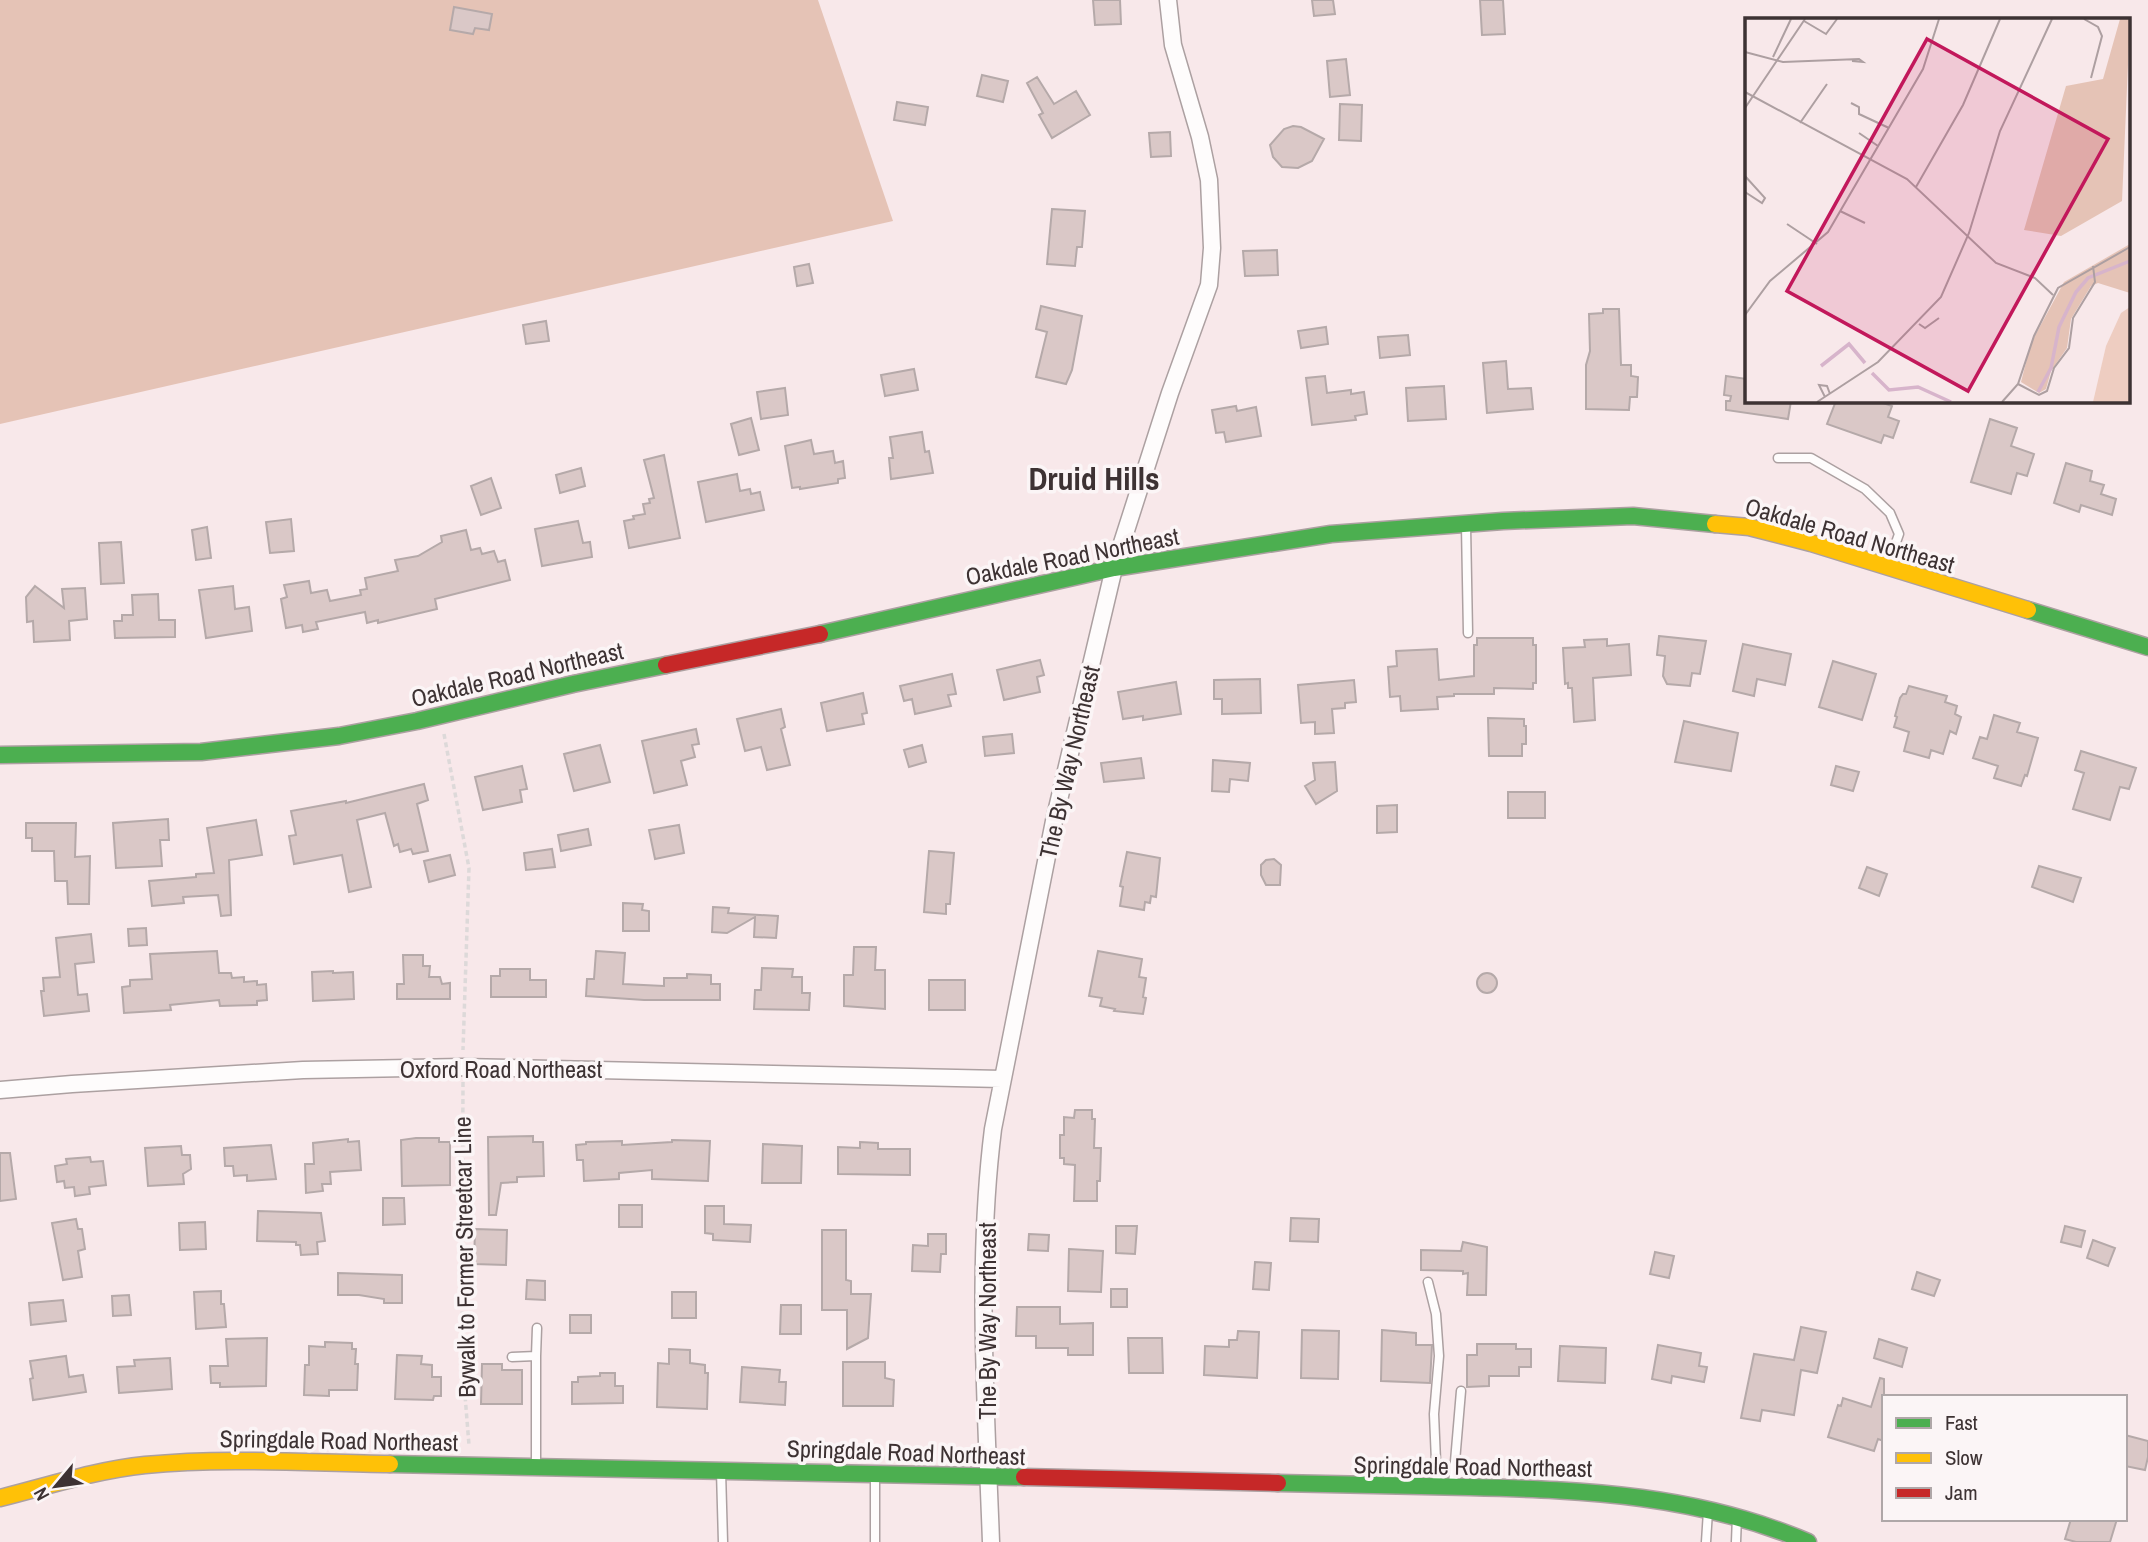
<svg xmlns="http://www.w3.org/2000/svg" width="2148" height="1542" viewBox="0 0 2148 1542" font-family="'Archivo Narrow',sans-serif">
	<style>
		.forest { fill: #e5c3b6 }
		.building { fill: #dac8c7; stroke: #b5a9a9; stroke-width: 2 }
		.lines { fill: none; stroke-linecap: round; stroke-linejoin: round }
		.lane-casing { stroke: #aca0a1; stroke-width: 11 }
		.street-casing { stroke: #aca0a1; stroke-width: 19 }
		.fast-casing { stroke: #aca0a1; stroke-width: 19 }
		.slow-casing { stroke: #aca0a1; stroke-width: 19 }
		.jam-casing { stroke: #aca0a1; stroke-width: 19 }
		.path { stroke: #ddd9d9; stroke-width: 3.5; stroke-dasharray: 5 3.5; stroke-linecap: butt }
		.lane { stroke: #fefcfc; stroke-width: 8 }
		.street { stroke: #fefcfc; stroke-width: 16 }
		.fast { stroke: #4caf50; stroke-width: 16 }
		.slow { stroke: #ffc107; stroke-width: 16 }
		.jam { stroke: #c62828; stroke-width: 16 }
		.labels { text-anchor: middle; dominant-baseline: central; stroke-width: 7; stroke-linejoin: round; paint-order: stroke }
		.street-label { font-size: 24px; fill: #3d3233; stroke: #fbf5f6 }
		.district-label { font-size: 32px; font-weight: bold; fill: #3d3233; stroke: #fbf5f6 }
		.inset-river { fill: none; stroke: #d7b4cb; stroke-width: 3.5 }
		.inset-road { fill: none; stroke: #ad9fa1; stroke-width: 2 }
		.view { fill: #c2185b; fill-opacity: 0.15; stroke: #c2185b; stroke-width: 3.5 }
		.inset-edge { fill: none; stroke: #3d3233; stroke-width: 3.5 }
	</style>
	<rect width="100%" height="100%" fill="#f8e8ea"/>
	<path class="forest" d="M0,0h818l75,221 -893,203z"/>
	<path class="building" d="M1093,0h27l1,24 -26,1z
		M1312,0h21l2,14 -21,2z
		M1480,0h23l2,34 -23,1z
		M454,7l38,7 -3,16 -14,-2 -2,6 -23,-4z
		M1346,59l4,36 -20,2 -3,-36z
		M982,75l26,6 -5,21 -26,-6z
		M1037,77l17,27 22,-13 14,24 -38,23 -13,-23 4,-2 -16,-30z
		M897,102l31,5 -3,18 -31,-5z
		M1340,104l22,1 -1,36 -22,-1z
		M1293,126l8,1 23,12 -12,22 -14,7 -16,-1 -9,-10 -3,-12 14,-16z
		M1170,132l1,24 -20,1 -2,-24z
		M1052,209l33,2 -3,36h-5l-2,19 -28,-2z
		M1277,250l1,25 -33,1 -2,-25z
		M809,264l4,19 -16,3 -3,-19z
		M1041,306l41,10 -10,54 -6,14 -30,-7 11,-45 -11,-3z
		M1603,309h16l2,56h10v11l7,1 -1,20h-7l-1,13 -43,-1v-44l4,-14 -1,-37 14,-1z
		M546,321l3,20 -23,3 -3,-19z
		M1326,327l2,17 -27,4 -3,-17z
		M1408,335l2,20 -30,3 -2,-21z
		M1506,361l2,28 23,-1 2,21 -46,4 -4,-50z
		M914,369l4,21 -33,6 -4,-21z
		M1325,376l2,17 24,-3v4l13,-2 3,22 -12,2 1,4 -44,5 -6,-47z
		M1726,376l21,3v22h44l-3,18 -62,-9v-9h4l1,-5 -7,-1z
		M1444,386l2,33 -38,2 -2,-33z
		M785,388l3,27 -27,4 -4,-27z
		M1836,401h41l15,5 -4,11 11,4 -6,17 -9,-3 -3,8 -54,-19z
		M1236,406l1,5 19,-4 5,29 -35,6 -2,-10 -8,1 -4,-23z
		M751,418l8,32 -20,5 -8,-31z
		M1990,419l27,9 -6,18 23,8 -7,22 -10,-3 -6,21 -40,-12z
		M922,432l3,20 4,-1 4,22 -42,6 -2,-21h4l-3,-21z
		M811,440l3,14 19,-3 2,12 8,-2 2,17 -7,1v4l-38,6v-2l-8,1 -7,-42z
		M664,455l16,83 -51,10 -5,-27 10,-2 -1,-3 12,-2 -2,-10 7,-1 -1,-4 5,-1 -10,-38z
		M2066,463l26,8 -2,10 14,4 -3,9 15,5 -4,16 -31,-10 -2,7 -25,-9z
		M581,468l4,18 -25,7 -4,-18z
		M737,474l3,17 10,-2 1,5 9,-2 4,18 -58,12 -8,-40z
		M491,478l10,30 -20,7 -10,-29z
		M291,519l3,32 -24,2 -4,-31z
		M578,521l5,22 7,-1 2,15 -50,9 -7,-37z
		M207,527l4,31 -15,2 -4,-30z
		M466,530l5,20 9,-2 2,6 12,-3 4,11 7,-2 5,20 -75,19 2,10 -59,14v-3l-11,3 -2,-11 -49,10 2,7 -15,3 -1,-7 -16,3 -5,-29 6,-2 -3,-12 25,-4 2,12 16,-3 3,11 31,-6 -1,-5 7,-1 -2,-11 33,-7 -3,-11 23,-4 24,-14 -1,-6z
		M121,542l3,41 -23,1 -2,-41z
		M35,586l29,22 -2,-19 23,-1 2,31 -18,2 1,19 -36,2 -1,-21 -6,1 -1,-25z
		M233,586l2,23 14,-2 3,24 -46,7 -7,-48z
		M158,594l1,26h16v17l-60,1 -1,-17h8v-6h11l-1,-20z
		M1659,636l47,5 -6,33 -8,-1 -2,13 -23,-2 -4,-8 2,-20 -8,-1z
		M1477,638h56v7h3v38h-3v6l-39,-1v6h-40v2l-17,1 1,12 -37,2 -1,-15 -10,1 -2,-30 9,-1 -1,-15 41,-2 2,31 35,-4v-31h3z
		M1607,639v7l22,-2 2,31 -38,3 2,42 -21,2 -2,-34h-4v-5l-3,1 -2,-36 22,-1 -1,-7z
		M1743,644l48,10 -6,31 -28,-6 -3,17 -21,-5z
		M1040,660l4,15 -7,2 3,15 -36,8 -7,-30z
		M1833,661l43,13 -14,46 -43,-13z
		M952,674l4,20 -8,1 3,11 -36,8 -3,-15 -8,2 -4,-15z
		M1260,679l1,34 -39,1v-15h-8v-19z
		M1354,680l2,22 -11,1v5l-13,1 2,24 -19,1v-12l-14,1 -3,-38z
		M1176,682l5,32 -38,6v-4l-20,3 -5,-27z
		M1909,686l38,10 -2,6 12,4 -2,8 6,3 -5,17 -6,-3 -7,23 -12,-4 -2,8 -25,-7 5,-19 -15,-5 3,-10 -2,-1 5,-18 3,-4h3z
		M863,693l4,20 -5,1 2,10 -37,7 -6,-28z
		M781,709l4,18 -4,2 9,36 -23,5 -6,-23 -16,4 -8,-32z
		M1994,715l26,8 -3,9 21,6 -11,38 -2,-1 -4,11 -27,-8 4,-12 -25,-8 7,-21 7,2z
		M1488,718l36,1v7h2v18h-4v12h-33z
		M1684,721l54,12 -7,38 -56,-9z
		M696,729l3,15 -7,1 3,12 -14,4 6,24 -33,8 -12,-52z
		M1012,734l2,19 -29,3 -2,-19z
		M600,745l10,37 -36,9 -10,-37z
		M922,745l4,17 -17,5 -5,-17z
		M2081,751l55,17 -7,21 -9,-2 -10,33 -37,-11 11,-36 -9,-3z
		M1141,758l3,20 -40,4 -3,-19z
		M1213,760l37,3 -2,18 -18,-2 -1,13 -17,-1z
		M1335,762l2,29 -21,13 -11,-18 10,-6 -2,-17z
		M522,766l5,23 -7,1 2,12 -39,8 -8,-33z
		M1836,766l23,6 -6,19 -22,-6z
		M424,784l4,16 -11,4 11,47 -15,3 -2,-5 -11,3 -2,-8 -4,2 -9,-33 -28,7 14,67 -22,5 -7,-37 -48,9 -5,-28 7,-1 -5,-24 55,-10v2z
		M1508,792h37v26h-37z
		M1397,805v27l-20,1v-27z
		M168,819l1,21h-9l2,26 -46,2 -3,-45z
		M256,820l6,35 -33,5 2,55 -10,1 -3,-21 -35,2 1,6 -32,3 -3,-25 47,-4v-3l18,-1 -7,-45z
		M26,823h50l-1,34 15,-1 -1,48h-21l-1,-23h-12l-1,-30h-22v-13h-6z
		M679,825l5,28 -29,6 -6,-29z
		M588,829l3,16 -30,6 -3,-16z
		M552,849l3,18 -29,3 -2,-17z
		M929,851l25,2 -4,51h-4v10l-22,-2z
		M1127,852l33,6 -4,39 -5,-1 -1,7 -5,-1 -1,8 -24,-4 3,-19 -3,-1z
		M450,855l5,20 -26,7 -5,-21z
		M1274,859l7,6 -1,20h-14l-5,-10v-10l5,-5z
		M2039,866l42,12 -8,24 -41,-15z
		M1867,867l20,7 -8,22 -20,-8z
		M623,903l20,1 -1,6 7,1v20h-26z
		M713,907l16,1 -1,5 50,3 -2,22 -22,-1 1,-20 -28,16 -15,-1z
		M146,928l1,17 -18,1 -1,-17z
		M91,934l3,28 -19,2 3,31 9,-1 2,17 -45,5 -3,-25h3l-1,-13 17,-1 -4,-39z
		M854,947h22l-1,23h10v39l-41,-3v-31h9z
		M217,951l2,22h12l1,5 12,-1v5l13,-1v4l9,-1 1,16 -10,1v4l-37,1 -1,-6 -49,5 1,5 -47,3 -2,-26 8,-1v-6l22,-1 -2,-25z
		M596,951l29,2 -2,31 41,2v-8h23v-4l24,1v9h9v16h-76l-58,-4 1,-17h7z
		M1098,951l44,8 -3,18 7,1 -3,19 3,1 -3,16 -29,-3 1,-2 -15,-3 2,-8 -13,-2z
		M403,955h20v11h7l-1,11h11l2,7 8,-1v16h-53v-15h7z
		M762,968l31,1 -1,8h10v16h8l-1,17 -55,-1 1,-19h6z
		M500,969h30v11h16v17h-55v-21h9z
		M333,971v2l20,-1 1,27 -41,2 -1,-29z
		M1477 983a10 10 0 1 1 20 0a10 10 0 1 1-20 0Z
		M929,980h36v30h-36z
		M1075,1110h17v9h3l-1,29h7l-1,33h-3v20h-23l1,-36 -11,-1v-6h-4v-23h4v-18l10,1z
		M533,1136v6h10l1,34 -27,1v5l-16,1 -5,32h-7l-1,-78z
		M416,1138h23v4h11v43l-48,1 -1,-46z
		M348,1139v3l11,-1 2,29 -31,2 1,12h-9l1,7 -17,2 -1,-29h9l-1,-21z
		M672,1140l38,1 -2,40 -56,-2v-9l-33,3v6l-35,2 -1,-21h-6l-1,-15 10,-1v-2l36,-1v4l50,-3z
		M860,1142l18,1v6h32v26l-72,-1v-27l22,1z
		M763,1144l39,2 -1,37h-39z
		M271,1145l5,34 -29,2v-6l-13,1 -1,-10h-8l-1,-18z
		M181,1146l1,9h8l1,14 -8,5 1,10 -36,2 -3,-38z
		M0,1153h10l6,46 -16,2z
		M90,1157l1,5 12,-1 3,24 -17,2 1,7 -15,2 -1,-9 -9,1 -1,-7 -7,1 -2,-16 12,-2 -1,-5z
		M383,1198h21l1,26 -22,1z
		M619,1205h23v22h-23z
		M705,1206h19v18l27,1 -1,17 -37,-2v-6l-8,-1z
		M258,1211l63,2 4,28 -8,1 1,12 -17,1 -1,-10h-4v-3l-39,-1z
		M1291,1218l28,1 -1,23 -28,-1z
		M76,1219l2,10h4l3,20 -7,2 4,26 -19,3 -11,-57z
		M205,1222l1,27 -26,1 -1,-27z
		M1116,1226h21l-2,28 -19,-1z
		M2065,1226l20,5 -4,16 -20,-5z
		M475,1229l32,1 -1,35 -32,-1z
		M822,1230h24v50l5,1v13h20l-3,44 -21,11v-39h-25z
		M928,1234h18v20h-5l-1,18 -28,-1 1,-26 15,1z
		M1029,1234l20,1 -1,16 -20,-1z
		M2093,1240l22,8 -7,18 -21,-8z
		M1463,1242l24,5 -1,48h-19l1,-22 -5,1v-3l-42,-1v-20l40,1z
		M1069,1249l34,2 -2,41 -33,-1z
		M1655,1252l19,4 -5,22 -19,-4z
		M1255,1262l16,1 -2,27 -16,-1z
		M1917,1272l23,8 -6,16 -22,-7z
		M338,1273l64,2v28h-18v-4l-25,-4h-21z
		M527,1280l18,1v19l-19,-1z
		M1111,1289h16v18h-16z
		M221,1291v13h3l2,23 -30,2 -2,-37z
		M672,1292h24v26h-24z
		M129,1295l2,20 -18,1 -1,-20z
		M63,1300l3,21 -35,4 -2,-22z
		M781,1305h20v29h-21z
		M1017,1307h43v17l33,-1v32h-25v-7h-32v-12h-20z
		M570,1315h21v18h-21z
		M1801,1327l25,5 -9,41 -16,-3 -7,45 -32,-5 -2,11 -19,-3 13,-64 40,6z
		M1302,1330l37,1 -1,48 -37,-1z
		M1382,1330l34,3v12h16l-2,38 -49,-2z
		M1238,1331l21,1 -2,46 -53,-3 1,-29 24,1v-7h8z
		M267,1338l-1,48 -46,1v-4h-9l-1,-17h18l-2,-27z
		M1128,1338h34l1,35h-34z
		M1879,1339l28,9 -5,19 -28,-9z
		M325,1342l27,1v6h4l-1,15h3l-1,26h-28v6l-25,-1 1,-30h4v-19l16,1z
		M1477,1344h39v5h15v18h-12v9h-30v10l-22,1v-32h10z
		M1658,1345l43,8 -2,13 8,1 -3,15 -32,-6 -1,7 -19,-4z
		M1560,1346l46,2 -1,35 -47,-2z
		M669,1349l21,1v13l15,2v8h3l-1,36 -50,-2 1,-44 11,1z
		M397,1355l25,1 -1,8 11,1v12h9v19h-7l-1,4 -38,-1z
		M66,1356l3,21 14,-2 3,17 -53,8 -3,-21 3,-1 -3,-17z
		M170,1358l2,31 -53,4 -2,-26 18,-1 -1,-6z
		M843,1362h42v16l9,2 -1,26h-50z
		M482,1364h20v6h20v34h-41z
		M742,1367l38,3 -1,12h7l-1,23 -45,-3z
		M600,1373h15v13h8v17l-51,1v-22h6v-5l22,-1z
		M1880,1378l4,1v62l-6,-2 -4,12 -46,-14 10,-32 3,1 2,-8 28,9z
		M2125,1435l23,6v16l-3,13 -20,-4z
		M2071,1519h46l-7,23h-34l-11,-3z"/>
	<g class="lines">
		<defs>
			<path id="lane" d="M1778,458h33l54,31 25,24 9,21 -11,31
				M1466,526l2,107
				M1428,1282l8,32 3,42 -5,58 3,71
				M536,1356l1,-28
				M512,1357l24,-1v110
				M721,1471l2,71
				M1453,1485l8,-94
				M875,1542v-68
				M1706,1542l2,-31
				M1736,1542l1,-26"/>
			<path id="street" d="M0,1090l72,-6 231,-14 159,-3 540,12
				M991,1542c-5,-137 -15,-277 2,-413l61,-308 60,-253 56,-175 39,-108 3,-37 -3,-68 -9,-43 -27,-92 -5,-45"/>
			<path id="fast" d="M2028,610l120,37
				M820,634l294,-66 217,-34 172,-13 130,-5 82,8
				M0,755l201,-3 138,-16 78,-15 156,-37 93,-19
				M390,1464l634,13
				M1278,1483c64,1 127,3 191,4 119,3 228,8 339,55"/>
			<path id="slow" d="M1715,524l34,3 62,16 217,67
				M0,1498c48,-12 96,-28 145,-33 81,-8 164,-2 245,-1"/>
			<path id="jam" d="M666,665l154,-31
				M1024,1477l254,6"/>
		</defs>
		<use href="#lane" class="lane-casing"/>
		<use href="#street" class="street-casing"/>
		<use href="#fast" class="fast-casing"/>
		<use href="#slow" class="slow-casing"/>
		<use href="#jam" class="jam-casing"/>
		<path class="path" d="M444,734l25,134 -6,182
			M463,1082l-1,276 7,87"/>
		<use href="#lane" class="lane"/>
		<use href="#street" class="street"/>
		<use href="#fast" class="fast"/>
		<use href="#slow" class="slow"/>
		<use href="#jam" class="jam"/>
	</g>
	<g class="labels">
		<g class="street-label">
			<text transform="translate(1850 535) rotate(16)">Oakdale Road Northeast</text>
			<text transform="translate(1072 556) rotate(-11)">Oakdale Road Northeast</text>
			<text transform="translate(517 674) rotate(-13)">Oakdale Road Northeast</text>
			<text transform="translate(1069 762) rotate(-77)">The By Way Northeast</text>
			<text x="501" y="1069">Oxford Road Northeast</text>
			<text transform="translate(464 1257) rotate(-91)">Bywalk to Former Streetcar Line</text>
			<text transform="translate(987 1321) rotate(-90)">The By Way Northeast</text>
			<text transform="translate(339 1440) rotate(1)">Springdale Road Northeast</text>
			<text transform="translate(906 1452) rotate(2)">Springdale Road Northeast</text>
			<text transform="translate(1473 1466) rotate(1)">Springdale Road Northeast</text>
		</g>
		<g class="district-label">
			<text x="1094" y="478">Druid Hills</text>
		</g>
	</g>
	<g transform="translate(1745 18)">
		<rect width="385" height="385" fill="#f8e8ea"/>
		<path d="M385,289v95h-37l13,-56 15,-33z" fill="#eecdc1"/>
		<path d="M375,1h10l-8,182 -61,35 -37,-6 42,-144 37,-7zM385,226v49l-32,-10 -7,3 -20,33 -4,29 -16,23 -5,18 -7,4 -18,-11 10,-39 33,-61z" fill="#e5c3b6"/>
		<path class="inset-river" d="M76,348l28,-22 16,19M127,355l17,17 29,-3 33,15M293,374l13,-24 8,-41 17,-35 12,-14 42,-17"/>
		<path class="inset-road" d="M339,1l14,8 4,9 -11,42M59,3l22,13 11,-15M0,34l38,10 76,-3 4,3 -11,-1M28,39l18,-38M0,74l162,87 89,84 39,15 18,17M106,85l8,4v7l30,14M0,90l60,-89M55,105l27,-39M114,115l19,13M0,158l20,22 -3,5 -17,-11M171,169l47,-82 37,-86M95,193l25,12M42,206l30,20M0,297l25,-34 58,-49 95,-163 16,-50M174,306l6,4 14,-10M273,366l21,11 8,-4 7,-23 15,-20 4,-30 22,-36 -2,-16M80,379l-6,-12 8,1 3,8M72,384l61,-40 63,-65 28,-64 31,-102 52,-112M257,384l16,-18 16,-48 24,-48 72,-41"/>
		<path class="view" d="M182,21l181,100 -140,252 -181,-100z"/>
		<rect width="385" height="385" class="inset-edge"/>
	</g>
	<rect x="1882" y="1395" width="245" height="126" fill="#fbf5f6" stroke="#afa7a8" stroke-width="2"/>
	<rect x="1896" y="1418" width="35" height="10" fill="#4caf50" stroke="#afa7a8" stroke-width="2"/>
	<text x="1945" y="1430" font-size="21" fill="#3d3233">Fast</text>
	<rect x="1896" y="1453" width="35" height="10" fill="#ffc107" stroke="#afa7a8" stroke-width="2"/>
	<text x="1945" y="1465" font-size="21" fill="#3d3233">Slow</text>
	<rect x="1896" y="1488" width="35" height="10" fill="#c62828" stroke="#afa7a8" stroke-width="2"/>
	<text x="1945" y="1500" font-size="21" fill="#3d3233">Jam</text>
	<g transform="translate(56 1486) rotate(241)" stroke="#fbf5f6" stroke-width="5" paint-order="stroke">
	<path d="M0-5L12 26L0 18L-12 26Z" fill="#3d3233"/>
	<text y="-10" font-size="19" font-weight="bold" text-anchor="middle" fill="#3d3233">N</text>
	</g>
</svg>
